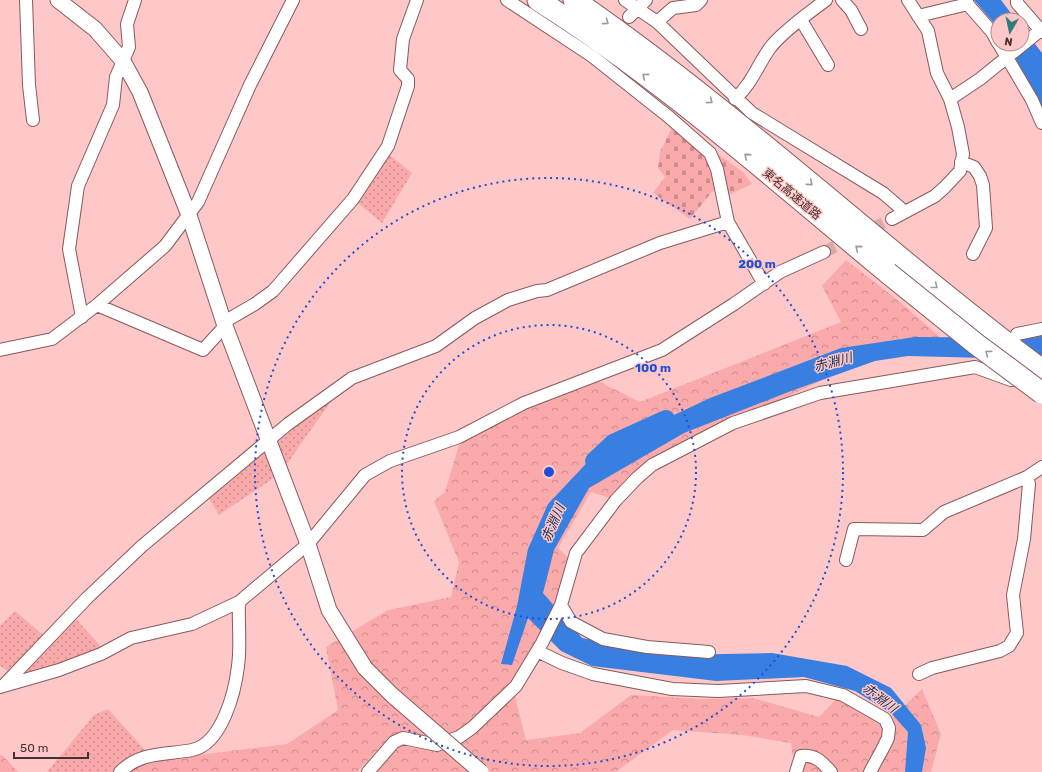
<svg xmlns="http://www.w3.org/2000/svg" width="1042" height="772" viewBox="0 0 1042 772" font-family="Rubik,'Noto Sans JP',sans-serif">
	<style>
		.grass { fill: url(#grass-dots) }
		.forest { fill: url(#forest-crowns) }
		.cemetery { fill: url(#cemetery-stones) }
		.water { fill: #397fe2 }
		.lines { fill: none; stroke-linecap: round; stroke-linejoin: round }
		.river { stroke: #397fe2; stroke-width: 18 }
		.minor-tunnel { stroke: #d9aaaa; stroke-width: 12; stroke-dasharray: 12 6; stroke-linecap: butt }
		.minor-casing { stroke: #88595a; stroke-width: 14 }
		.tertiary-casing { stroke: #88595a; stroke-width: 17 }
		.motorway-casing { stroke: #88595a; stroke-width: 23 }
		.minor { stroke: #fff; stroke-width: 12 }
		.tertiary { stroke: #fff; stroke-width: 15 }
		.motorway { stroke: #fff; stroke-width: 21 }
		.tertiary-bridge-casing { stroke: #88595a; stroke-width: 17; stroke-linecap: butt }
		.motorway-bridge-casing { stroke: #88595a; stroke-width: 23; stroke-linecap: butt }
		.tertiary-bridge { stroke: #fff; stroke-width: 15 }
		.motorway-bridge { stroke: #fff; stroke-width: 21 }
		.oneway { stroke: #a39898 }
		.ring { fill: none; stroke: #1d4ed8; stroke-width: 2; stroke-dasharray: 2 4 }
		.labels { text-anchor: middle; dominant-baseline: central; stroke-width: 3; stroke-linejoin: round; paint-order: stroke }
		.street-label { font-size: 12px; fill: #473132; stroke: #fec8c8 }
		.water-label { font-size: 13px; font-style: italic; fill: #112d54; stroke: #fec8c8 }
		.centre { fill: #1d4ed8; stroke: #fec8c8; stroke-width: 2 }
		.ring-label { font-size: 12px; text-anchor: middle; font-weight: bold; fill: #1d4ed8; stroke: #fec8c8; stroke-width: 3; stroke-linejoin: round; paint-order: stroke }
	</style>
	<defs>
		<pattern id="grass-dots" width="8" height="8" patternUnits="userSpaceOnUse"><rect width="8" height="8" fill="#fbaaac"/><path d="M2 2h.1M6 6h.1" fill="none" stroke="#cd8b8d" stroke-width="1.8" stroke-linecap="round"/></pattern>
		<pattern id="forest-crowns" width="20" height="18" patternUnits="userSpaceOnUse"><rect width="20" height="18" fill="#fbaaac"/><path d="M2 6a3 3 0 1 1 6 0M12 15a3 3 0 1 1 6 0" fill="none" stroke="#cd8b8d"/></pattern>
		<pattern id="cemetery-stones" width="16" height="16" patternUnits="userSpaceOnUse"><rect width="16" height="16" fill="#fbaaac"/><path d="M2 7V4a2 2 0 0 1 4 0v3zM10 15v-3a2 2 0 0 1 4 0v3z" fill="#cd8b8d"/></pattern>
	</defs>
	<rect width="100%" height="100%" fill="#fec8c8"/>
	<path class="grass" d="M385,151l27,22 -30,50 -29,-24z
		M334,397l-45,64 -18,19 -52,35 -11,-18z
		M15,611l34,29 27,-21 27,30 -53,22 -33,5 -17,-10v-40z
		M108,709l39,43 -31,20h-69l47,-57z"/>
	<path class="forest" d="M846,260l54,42 41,36 -45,8 -127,59 -117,60 -36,35 -25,-8 -33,56 13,12 -24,68 -36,56 -25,25 -37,31 -11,1 -36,-8 -14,6 -31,33h-226l11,-10 145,-18 51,-34 -12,-63 62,-37 63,-13 8,-35 -25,-61 11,-9 14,-47 82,-47 57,-17 42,21 201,-80 -19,-36z
		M922,689l19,45 -10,38h-136l-4,-29 -49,-8 -69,-5 -57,42h-242l24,-27 37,6 26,-8 54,-47 11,44 54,-7 51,-38 70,4 52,-1 66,19 19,-20 54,21z
		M0,755l3,1 15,16h-18z"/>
	<path class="cemetery" d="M674,123l69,49 9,12 -23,11 -5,-12 -13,10 -21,26 -37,-26 12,-16 -7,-9 2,-16z"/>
	<path class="water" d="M974,0h27l15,20h-18v8z
		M1022,27l20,26v55l-34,-64h14z
		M1042,336v19l-56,3 -78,-2 -33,5 -84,30 -107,42 -95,55 -35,62 -11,43 39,45 90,17 100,-2 75,13 44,22 30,37 5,23 -4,24h-17l3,-40 -17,-19 -36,-22 -51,-14 -88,4 -124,-15 -31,-15 -33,-33 -16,47 -11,-1 16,-58 11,-57 20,-45 50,-53 112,-53 131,-50 74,-11 118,1z"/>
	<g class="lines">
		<path class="river" d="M594,461l19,-18 53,-24"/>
		<path class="minor-tunnel" d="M824,252l68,-33"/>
		<defs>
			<path id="minor" d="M26,0l3,85 4,35
				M507,0l85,56 77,61 41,36 7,16 11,53 36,62
				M625,0l32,22 95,91 131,80 22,19
				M842,0l9,10 10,19
				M964,0l28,32 6,11
				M1017,0v3l25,29
				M918,16l50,-12
				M629,17l17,-17
				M801,20l27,45
				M657,22l16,-14 23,-3 5,-5
				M999,44l33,56 10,23
				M735,99c18,-17 22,-33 35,-51 10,-14 41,-37 56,-48
				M950,99l30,-20 62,-50
				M961,162l13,5 6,9 3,9 3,43 -13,26
				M892,219l43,-23 10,-9 15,-16 3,-17 -5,-27 -8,-28 -13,-26 -9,-42 -20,-31
				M97,305l106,45 22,-24
				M82,317l-13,-68 9,-63 35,-81 3,-28 13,-30 -2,-23 8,-24
				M224,322l31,-18 18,-13 80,-92 35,-53 20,-60v-7l-8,-9 3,-31 14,-39
				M1017,334l25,-5
				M0,350l52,-11 45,-34 68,-59 33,-44 52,-117 43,-85
				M846,560l8,-31 69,1 21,-18 83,-35 15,-10
				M537,651l25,12 31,11 79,15 46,2 88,-5 37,9 42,24 4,9 -1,10 -6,12 -12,22
				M709,652l-62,-5 -44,-8 -32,-17 -10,-17 15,-52 40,-53 21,-22 15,-13 81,-42 87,-30 155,-26 36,13 7,-1
				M919,674l13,-6 68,-17 9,-5 8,-13 -4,-38 11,-56 5,-55 -2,-7
				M4,685l83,-87 55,-52 146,-122 64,-46 84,-32 39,-28 33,-18 29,-9 10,-1 113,-47 68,-21
				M0,687l59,-17 42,-16 30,-16 61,-14 47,-22 69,-58 57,-69 25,-14 69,-24 65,-34 138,-53 72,-46 46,-32 44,-20
				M120,772c21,-21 46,-17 72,-22 30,-6 43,-58 46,-84 3,-21 0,-43 1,-64
				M368,772l26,-30 9,-4 34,7 22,-8 13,-9 44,-42 26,-43 19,-38
				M796,772l5,-16c14,-2 21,6 30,16"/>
			<path id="tertiary" d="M58,0l37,29 28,32 17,31 49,123 36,111 83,218 21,66 36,58"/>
			<path id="motorway" d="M538,0c125,79 236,179 350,273
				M574,0c164,113 309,251 468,370"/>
		</defs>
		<use href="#minor" class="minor-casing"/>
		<use href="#tertiary" class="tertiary-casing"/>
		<use href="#motorway" class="motorway-casing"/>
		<use href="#minor" class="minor"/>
		<use href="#tertiary" class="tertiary"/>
		<use href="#motorway" class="motorway"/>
		<defs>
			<path id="tertiary-bridge" d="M365,668l27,27 89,77"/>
			<path id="motorway-bridge" d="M888,273l88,71 66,49"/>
		</defs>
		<use href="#tertiary-bridge" class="tertiary-bridge-casing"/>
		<use href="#motorway-bridge" class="motorway-bridge-casing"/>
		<use href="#tertiary-bridge" class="tertiary-bridge"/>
		<use href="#motorway-bridge" class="motorway-bridge"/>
	</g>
	<defs><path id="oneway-chevron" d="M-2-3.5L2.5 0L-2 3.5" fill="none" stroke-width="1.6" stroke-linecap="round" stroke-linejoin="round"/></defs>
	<g class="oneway">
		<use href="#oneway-chevron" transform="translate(606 22) rotate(36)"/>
		<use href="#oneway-chevron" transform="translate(645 76) rotate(-143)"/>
		<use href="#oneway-chevron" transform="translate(710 101) rotate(37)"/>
		<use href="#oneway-chevron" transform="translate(747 156) rotate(-140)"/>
		<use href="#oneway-chevron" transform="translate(810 183) rotate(40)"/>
		<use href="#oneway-chevron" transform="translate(858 248) rotate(-140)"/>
		<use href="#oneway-chevron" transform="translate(935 286) rotate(39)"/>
		<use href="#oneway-chevron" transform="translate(988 353) rotate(-143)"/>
	</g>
	<g class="ring">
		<circle cx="549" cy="472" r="147"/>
		<circle cx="549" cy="472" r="294"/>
	</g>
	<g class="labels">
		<g class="street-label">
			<text transform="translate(792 194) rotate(40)">東名高速道路</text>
		</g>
		<g class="water-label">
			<text transform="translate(833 362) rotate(-15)">赤淵川</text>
			<text transform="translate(553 523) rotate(-67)">赤淵川</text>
			<text transform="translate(880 698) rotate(37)">赤淵川</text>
		</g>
	</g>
	<circle cx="549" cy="472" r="6" class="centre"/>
	<g class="ring-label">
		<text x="757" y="268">200 m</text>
		<text x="653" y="372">100 m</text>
	</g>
	<g transform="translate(1010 32) rotate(189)"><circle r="19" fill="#fec8c8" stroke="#b58c8c"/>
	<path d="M0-3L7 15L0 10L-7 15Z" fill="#337c7e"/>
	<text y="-6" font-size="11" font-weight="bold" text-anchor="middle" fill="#473132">N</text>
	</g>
	<path d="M14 752v6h74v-6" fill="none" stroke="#473132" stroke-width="2"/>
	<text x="20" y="752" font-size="12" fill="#473132" stroke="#fec8c8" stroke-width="3" paint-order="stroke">50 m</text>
</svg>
